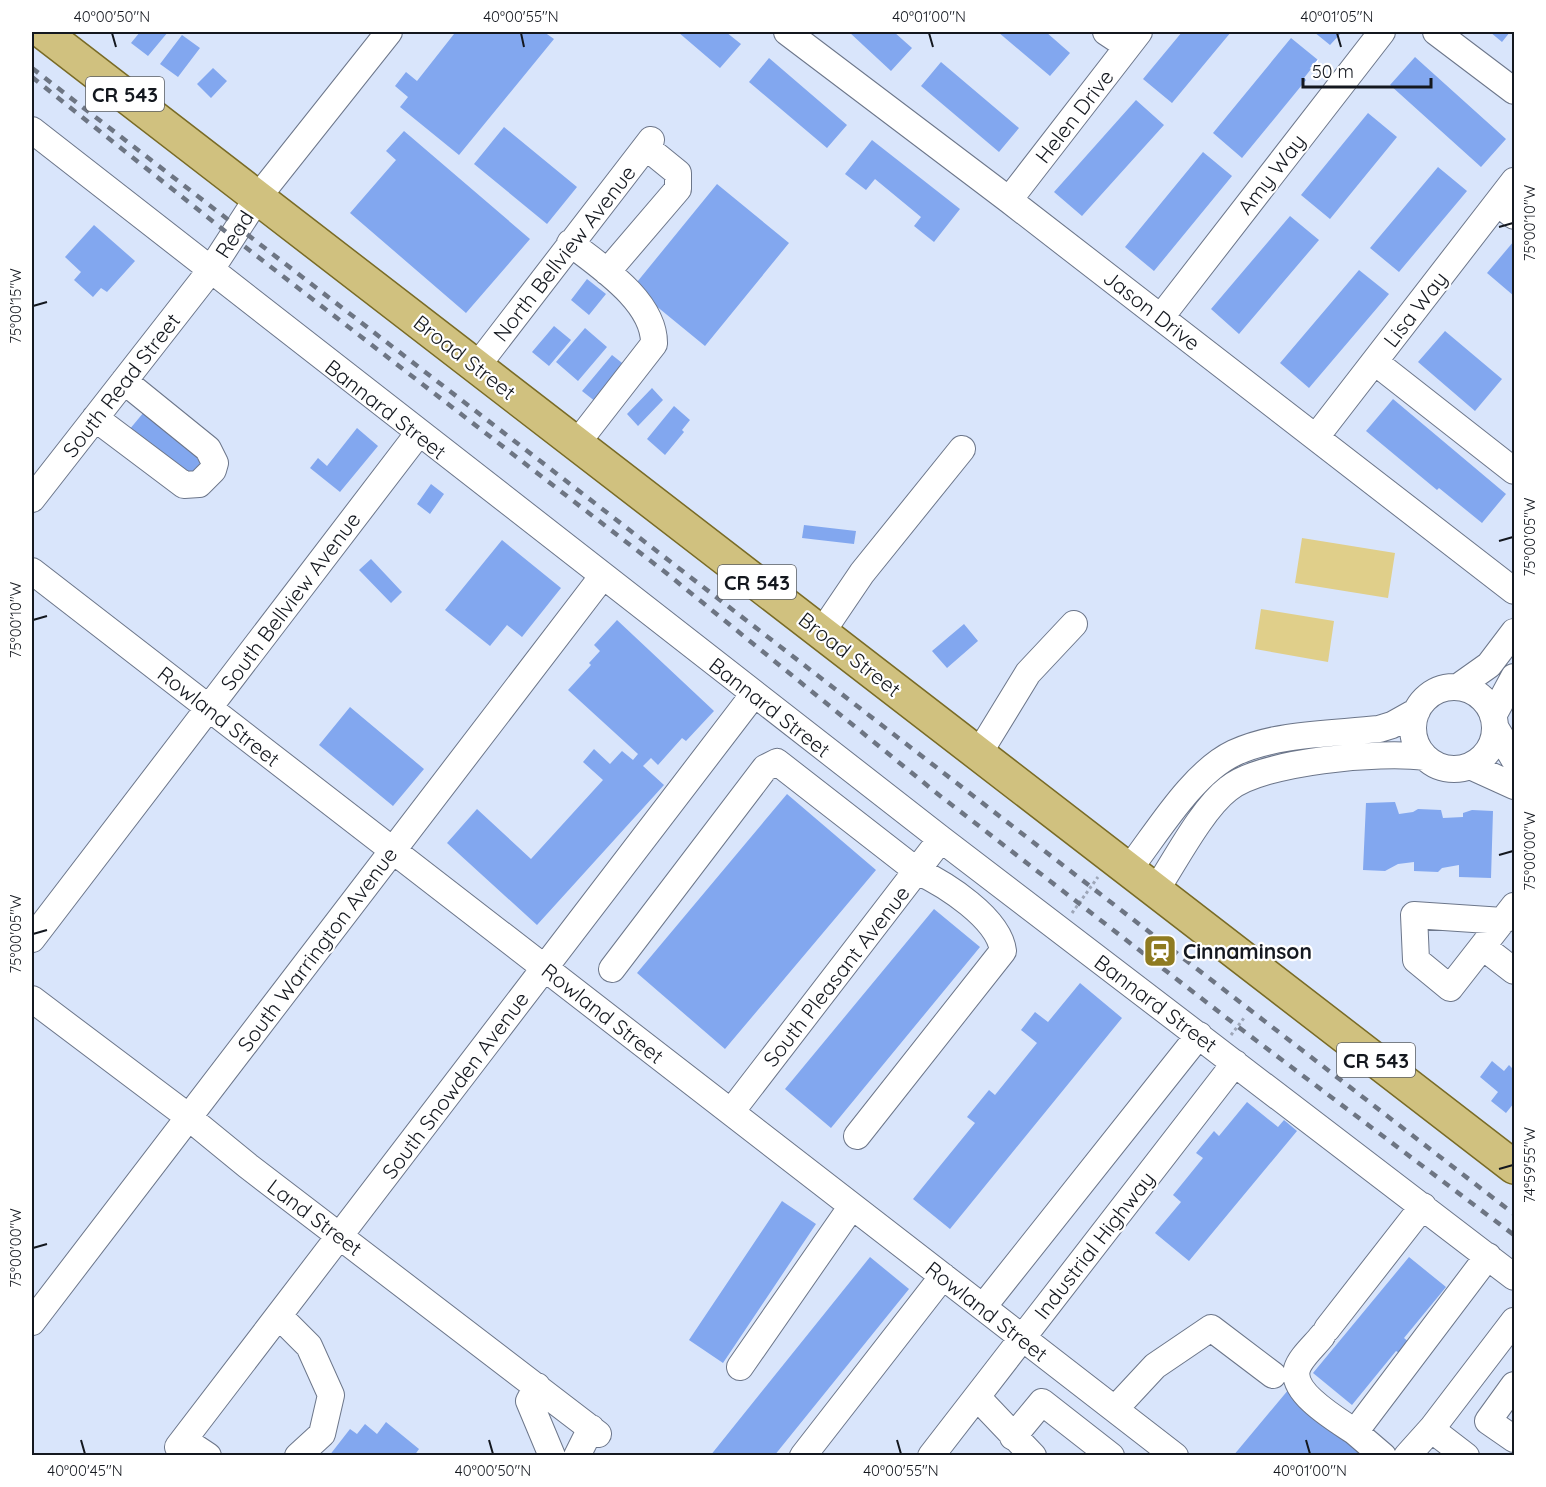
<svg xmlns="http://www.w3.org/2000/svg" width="1546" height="1487" viewBox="0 0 1546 1487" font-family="Quicksand,sans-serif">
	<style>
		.green { fill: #e0cf8a }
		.building { fill: #82a7ef }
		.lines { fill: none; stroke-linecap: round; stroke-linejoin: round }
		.minor-casing { stroke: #6c768a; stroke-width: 28 }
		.major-casing { stroke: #796b26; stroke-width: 36 }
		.path { stroke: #9da6b8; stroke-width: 3; stroke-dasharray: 3 3; stroke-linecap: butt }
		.minor { stroke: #fff; stroke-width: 26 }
		.major { stroke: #d0c17f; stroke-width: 33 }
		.rail { stroke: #6d7583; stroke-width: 4.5; stroke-dasharray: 8 8; stroke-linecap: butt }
		.ticks { fill: none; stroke: #14181f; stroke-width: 2 }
		.labels { text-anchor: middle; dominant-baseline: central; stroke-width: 4.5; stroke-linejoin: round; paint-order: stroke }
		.shield { fill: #fff; stroke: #5a5d62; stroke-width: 1.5 }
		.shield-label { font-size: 20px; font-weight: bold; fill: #14181f }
		.street-label { font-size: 21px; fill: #14181f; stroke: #fff }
		.poi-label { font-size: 21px; font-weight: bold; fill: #14181f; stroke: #fff; text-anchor: start }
		.neatline { fill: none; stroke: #14181f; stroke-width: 2 }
		.ticks-label { font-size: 15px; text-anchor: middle; fill: #14181f }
	</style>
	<rect width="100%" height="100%" fill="#d9e5fb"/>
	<path class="green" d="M1302,538l93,15 -7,45 -93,-15z
		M1261,609l73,12 -6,41 -73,-13z"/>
	<path class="building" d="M140,32h28l-20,24 -17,-13z
		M451,32h93l10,7 -95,116 -59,-48 8,-10 -13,-11 11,-14 11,9 37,-47z
		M678,32h48l15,12 -21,24z
		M849,32h45l18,16 -21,23z
		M998,32h48l24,21 -20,23z
		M1182,32h49l-59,71 -29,-24z
		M1314,32h28l-12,13z
		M1490,32h20l-8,10z
		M182,35l18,13 -22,29 -18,-13z
		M1291,38l27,22 -14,18 2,2 -64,78 -29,-25z
		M1415,57l91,82 -25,28 -91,-82z
		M769,58l78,67 -20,23 -78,-66z
		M941,62l78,66 -20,24 -78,-66z
		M213,68l14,13 -16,17 -14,-14z
		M1136,100l28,25 -82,91 -28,-24z
		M1368,113l29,24 -67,82 -29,-24z
		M504,127l73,60 -30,37 -73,-60z
		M404,131l126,108 -64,74 -116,-100 46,-53 -10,-9z
		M872,140l88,69 -26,33 -20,-16 7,-9 -46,-38 -9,11 -21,-16z
		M1203,152l29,24 -78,95 -29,-24z
		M1438,167l29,24 -68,81 -29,-24z
		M717,184l72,59 -84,103 -72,-59z
		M1290,216l29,24 -80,94 -28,-25z
		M94,225l41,36 -28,31 -6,-4 -8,9 -19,-17 7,-8 -16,-15z
		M1514,241v55l-27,-23z
		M1359,270l30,24 -80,94 -29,-25z
		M587,279l19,15 -17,21 -18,-15z
		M554,326l17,14 -22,26 -17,-14z
		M585,328l22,19 -29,34 -22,-19z
		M1445,331l57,48 -27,32 -57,-49z
		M612,355l14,11 -30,36 -14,-11z
		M652,388l11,12 -25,26 -11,-12z
		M1393,399l113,95 -24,29 -43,-35 -2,2 -71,-59z
		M674,406l16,14 -8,10 2,2 -19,23 -18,-16z
		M144,412l62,49 -15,18 -62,-49z
		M357,428l21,18 -38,46 -30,-24 8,-10 9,8z
		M431,484l13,10 -14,20 -13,-10z
		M804,525l52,6 -2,13 -52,-6z
		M502,540l59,48 -39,49 -15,-12 -17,21 -45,-36z
		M371,559l31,33 -11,11 -32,-33z
		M617,620l97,91 -28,30 -4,-3 -24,27 -7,-7 -8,8 21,19 -127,140 -90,-82 30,-34 54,50 72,-79 -20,-18 11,-13 16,15 12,-13 11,9 5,-6 -70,-64 23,-25 -2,-2 11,-12 -6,-6z
		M964,624l14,17 -31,27 -15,-17z
		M350,707l74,62 -31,37 -74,-61z
		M787,794l89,76 -151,179 -88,-76z
		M1395,802l4,12 14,-2 5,-3 23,1 2,8 20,-1v-4l9,-3 21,1 -2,67 -32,-1v-12l-17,3 -4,4 -24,-1v-9l-16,2 -13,7 -22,-1 3,-67z
		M934,909l46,38 -149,181 -46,-39z
		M1080,983l42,35 -172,211 -37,-30 62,-76 -8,-6 22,-27 6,5 42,-52 -16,-13 14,-18 13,10z
		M1492,1061l12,10 5,-6 5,5v33l-8,10 -15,-12 7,-9 -18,-15z
		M1247,1102l31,25 6,-7 13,11 -108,130 -34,-28 26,-31 -8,-7 30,-37 -7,-5 18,-22 5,5z
		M782,1201l34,23 -93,139 -34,-23z
		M870,1257l39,32 -135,167h-64z
		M1409,1257l37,30 -42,51 6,5 -9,11 -5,-3 -44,54 -39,-32z
		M1289,1389l80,67h-136z
		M386,1422l33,27 -5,7h-85l21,-27 7,5 8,-10 12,10z"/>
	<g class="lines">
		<defs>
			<path id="minor" d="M787,32l222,168 505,391
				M1106,32l21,14
				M1436,32l78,59
				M32,130l909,709 573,438
				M1009,200l130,-168
				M1498,203l16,13
				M570,243c31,24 85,59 84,101l-77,99
				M607,272l71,-83v-16l-32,-26
				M1161,317l221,-285
				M1375,362l139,109
				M477,366l174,-226
				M95,418l89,67 15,-1 14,-14 2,-7 -7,-14 -84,-68
				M1316,437l198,-256
				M32,499l178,-228 48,-74 131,-165
				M32,571l1143,885
				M822,632l40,-59 100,-124
				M1458,687l31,-22 25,-33
				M1413 728a41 41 0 1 1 82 0a41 41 0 1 1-82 0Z
				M1493,716l21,-39
				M1495,727l19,32
				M979,753l49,-80 46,-49
				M1470,766l44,20
				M1129,869c28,-36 63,-96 105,-116 43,-20 98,-19 145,-24l13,-4 25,-14
				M1156,890c19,-29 46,-81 72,-101 34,-28 153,-38 197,-32
				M1503,921l-89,-6 2,45 34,28 64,-82
				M32,939l386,-505
				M1483,947l31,24
				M612,969l153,-201 12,-6 140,109c28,13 82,47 86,80l-146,185
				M32,999l150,113 66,54 350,268
				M731,1112l210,-273
				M983,1307l216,-272
				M279,1316l30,30 22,49 -9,39 -24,22
				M32,1322l570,-745
				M1327,1329l96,-123
				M1322,1336c-7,9 -22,22 -25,33 -7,24 42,52 58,63
				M740,1367l112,-161
				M1514,1385l-26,36 26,18
				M537,1386l-8,15 23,55
				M977,1397l56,59
				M1115,1409l40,-43 56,-38 62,47
				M1013,1437l29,-35 69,54
				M184,1440l24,16
				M178,1447l576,-753
				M577,1456l14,-28
				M803,1456l140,-180
				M931,1456l304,-393
				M1383,1456l-28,-24 133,-176
				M1407,1456l26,-29
				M1466,1456l-26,-20 -7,-9 81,-106"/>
			<path id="major" d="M43,32l1471,1135"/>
		</defs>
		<use href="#minor" class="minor-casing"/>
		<use href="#major" class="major-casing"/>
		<path class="path" d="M1072,913l26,-36
			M1231,1035l13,-17"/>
		<use href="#minor" class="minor"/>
		<use href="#major" class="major"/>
		<path class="rail" d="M32,68l1482,1146
			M32,77l199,159 434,336 274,223 302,234 273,206"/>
	</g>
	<path class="ticks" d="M112,33l4,14M521,33l3,14M929,33l4,14M1337,33l4,14M1499,227l14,-4M33,306l14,-4M1499,541l14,-4M33,620l14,-4M1499,855l14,-4M33,934l14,-4M1499,1169l14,-4M33,1248l14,-4M81,1440l4,14M489,1440l4,14M897,1440l4,14M1306,1440l4,14"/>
	<defs>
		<symbol id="station-square" viewBox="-11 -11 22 22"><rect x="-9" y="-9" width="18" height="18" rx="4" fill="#8f7b21" stroke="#fff"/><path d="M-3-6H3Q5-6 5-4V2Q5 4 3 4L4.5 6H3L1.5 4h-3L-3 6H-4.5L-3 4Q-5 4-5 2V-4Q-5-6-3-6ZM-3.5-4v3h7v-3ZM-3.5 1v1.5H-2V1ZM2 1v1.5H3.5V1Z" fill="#fff"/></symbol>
	</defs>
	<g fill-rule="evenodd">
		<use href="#station-square" x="1141" y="932" width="38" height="38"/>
	</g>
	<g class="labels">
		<g class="shield">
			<rect x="86" y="77" width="78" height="34" rx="4.5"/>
			<rect x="718" y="565" width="78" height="34" rx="4.5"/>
			<rect x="1337" y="1043" width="78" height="34" rx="4.5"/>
		</g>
		<g class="shield-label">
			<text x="125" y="94">CR 543</text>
			<text x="757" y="582">CR 543</text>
			<text x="1376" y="1060">CR 543</text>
		</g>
		<g class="street-label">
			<text transform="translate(1074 116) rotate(-52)">Helen Drive</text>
			<text transform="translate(1271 174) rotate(-52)">Amy Way</text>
			<text transform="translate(234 234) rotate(-57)">Read</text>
			<text transform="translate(564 253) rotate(-52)">North Bellview Avenue</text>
			<text transform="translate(1415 309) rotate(-52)">Lisa Way</text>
			<text transform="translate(1152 310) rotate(38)">Jason Drive</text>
			<text transform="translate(465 357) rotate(38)">Broad Street</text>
			<text transform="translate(121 385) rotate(-52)">South Read Street</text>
			<text transform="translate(386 409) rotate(38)">Bannard Street</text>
			<text transform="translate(290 601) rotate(-53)">South Bellview Avenue</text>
			<text transform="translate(850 654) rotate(38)">Broad Street</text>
			<text transform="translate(770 707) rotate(38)">Bannard Street</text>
			<text transform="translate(219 716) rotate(38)">Rowland Street</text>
			<text transform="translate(317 949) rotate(-53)">South Warrington Avenue</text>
			<text transform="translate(836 976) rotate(-52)">South Pleasant Avenue</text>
			<text transform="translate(1156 1003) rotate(37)">Bannard Street</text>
			<text transform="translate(603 1013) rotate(38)">Rowland Street</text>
			<text transform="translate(455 1085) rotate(-53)">South Snowden Avenue</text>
			<text transform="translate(315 1217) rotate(37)">Land Street</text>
			<text transform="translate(1094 1245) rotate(-52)">Industrial Highway</text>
			<text transform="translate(987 1311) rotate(38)">Rowland Street</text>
		</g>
		<g class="poi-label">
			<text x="1183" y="951">Cinnaminson</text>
		</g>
	</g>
	<rect width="1546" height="1487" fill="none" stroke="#ffffff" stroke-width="66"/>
	<path d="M1303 78v9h128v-9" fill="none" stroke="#14181f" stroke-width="3"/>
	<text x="1312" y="78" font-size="18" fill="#14181f" stroke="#ffffff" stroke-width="4.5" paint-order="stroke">50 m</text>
	<rect x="33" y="33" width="1480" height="1421" class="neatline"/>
	<g class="ticks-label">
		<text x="112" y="22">40°00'50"N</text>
		<text x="521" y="22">40°00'55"N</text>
		<text x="929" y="22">40°01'00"N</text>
		<text x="1337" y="22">40°01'05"N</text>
		<text transform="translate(1530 223) rotate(-90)" y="5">75°00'10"W</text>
		<text transform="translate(16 306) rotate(-90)" y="5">75°00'15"W</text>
		<text transform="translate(1530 537) rotate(-90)" y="5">75°00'05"W</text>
		<text transform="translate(16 620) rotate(-90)" y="5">75°00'10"W</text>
		<text transform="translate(1530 851) rotate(-90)" y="5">75°00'00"W</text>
		<text transform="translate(16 934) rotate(-90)" y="5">75°00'05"W</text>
		<text transform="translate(1530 1165) rotate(-90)" y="5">74°59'55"W</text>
		<text transform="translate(16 1248) rotate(-90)" y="5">75°00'00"W</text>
		<text x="85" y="1476">40°00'45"N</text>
		<text x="493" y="1476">40°00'50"N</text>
		<text x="901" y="1476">40°00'55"N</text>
		<text x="1310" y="1476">40°01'00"N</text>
	</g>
</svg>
